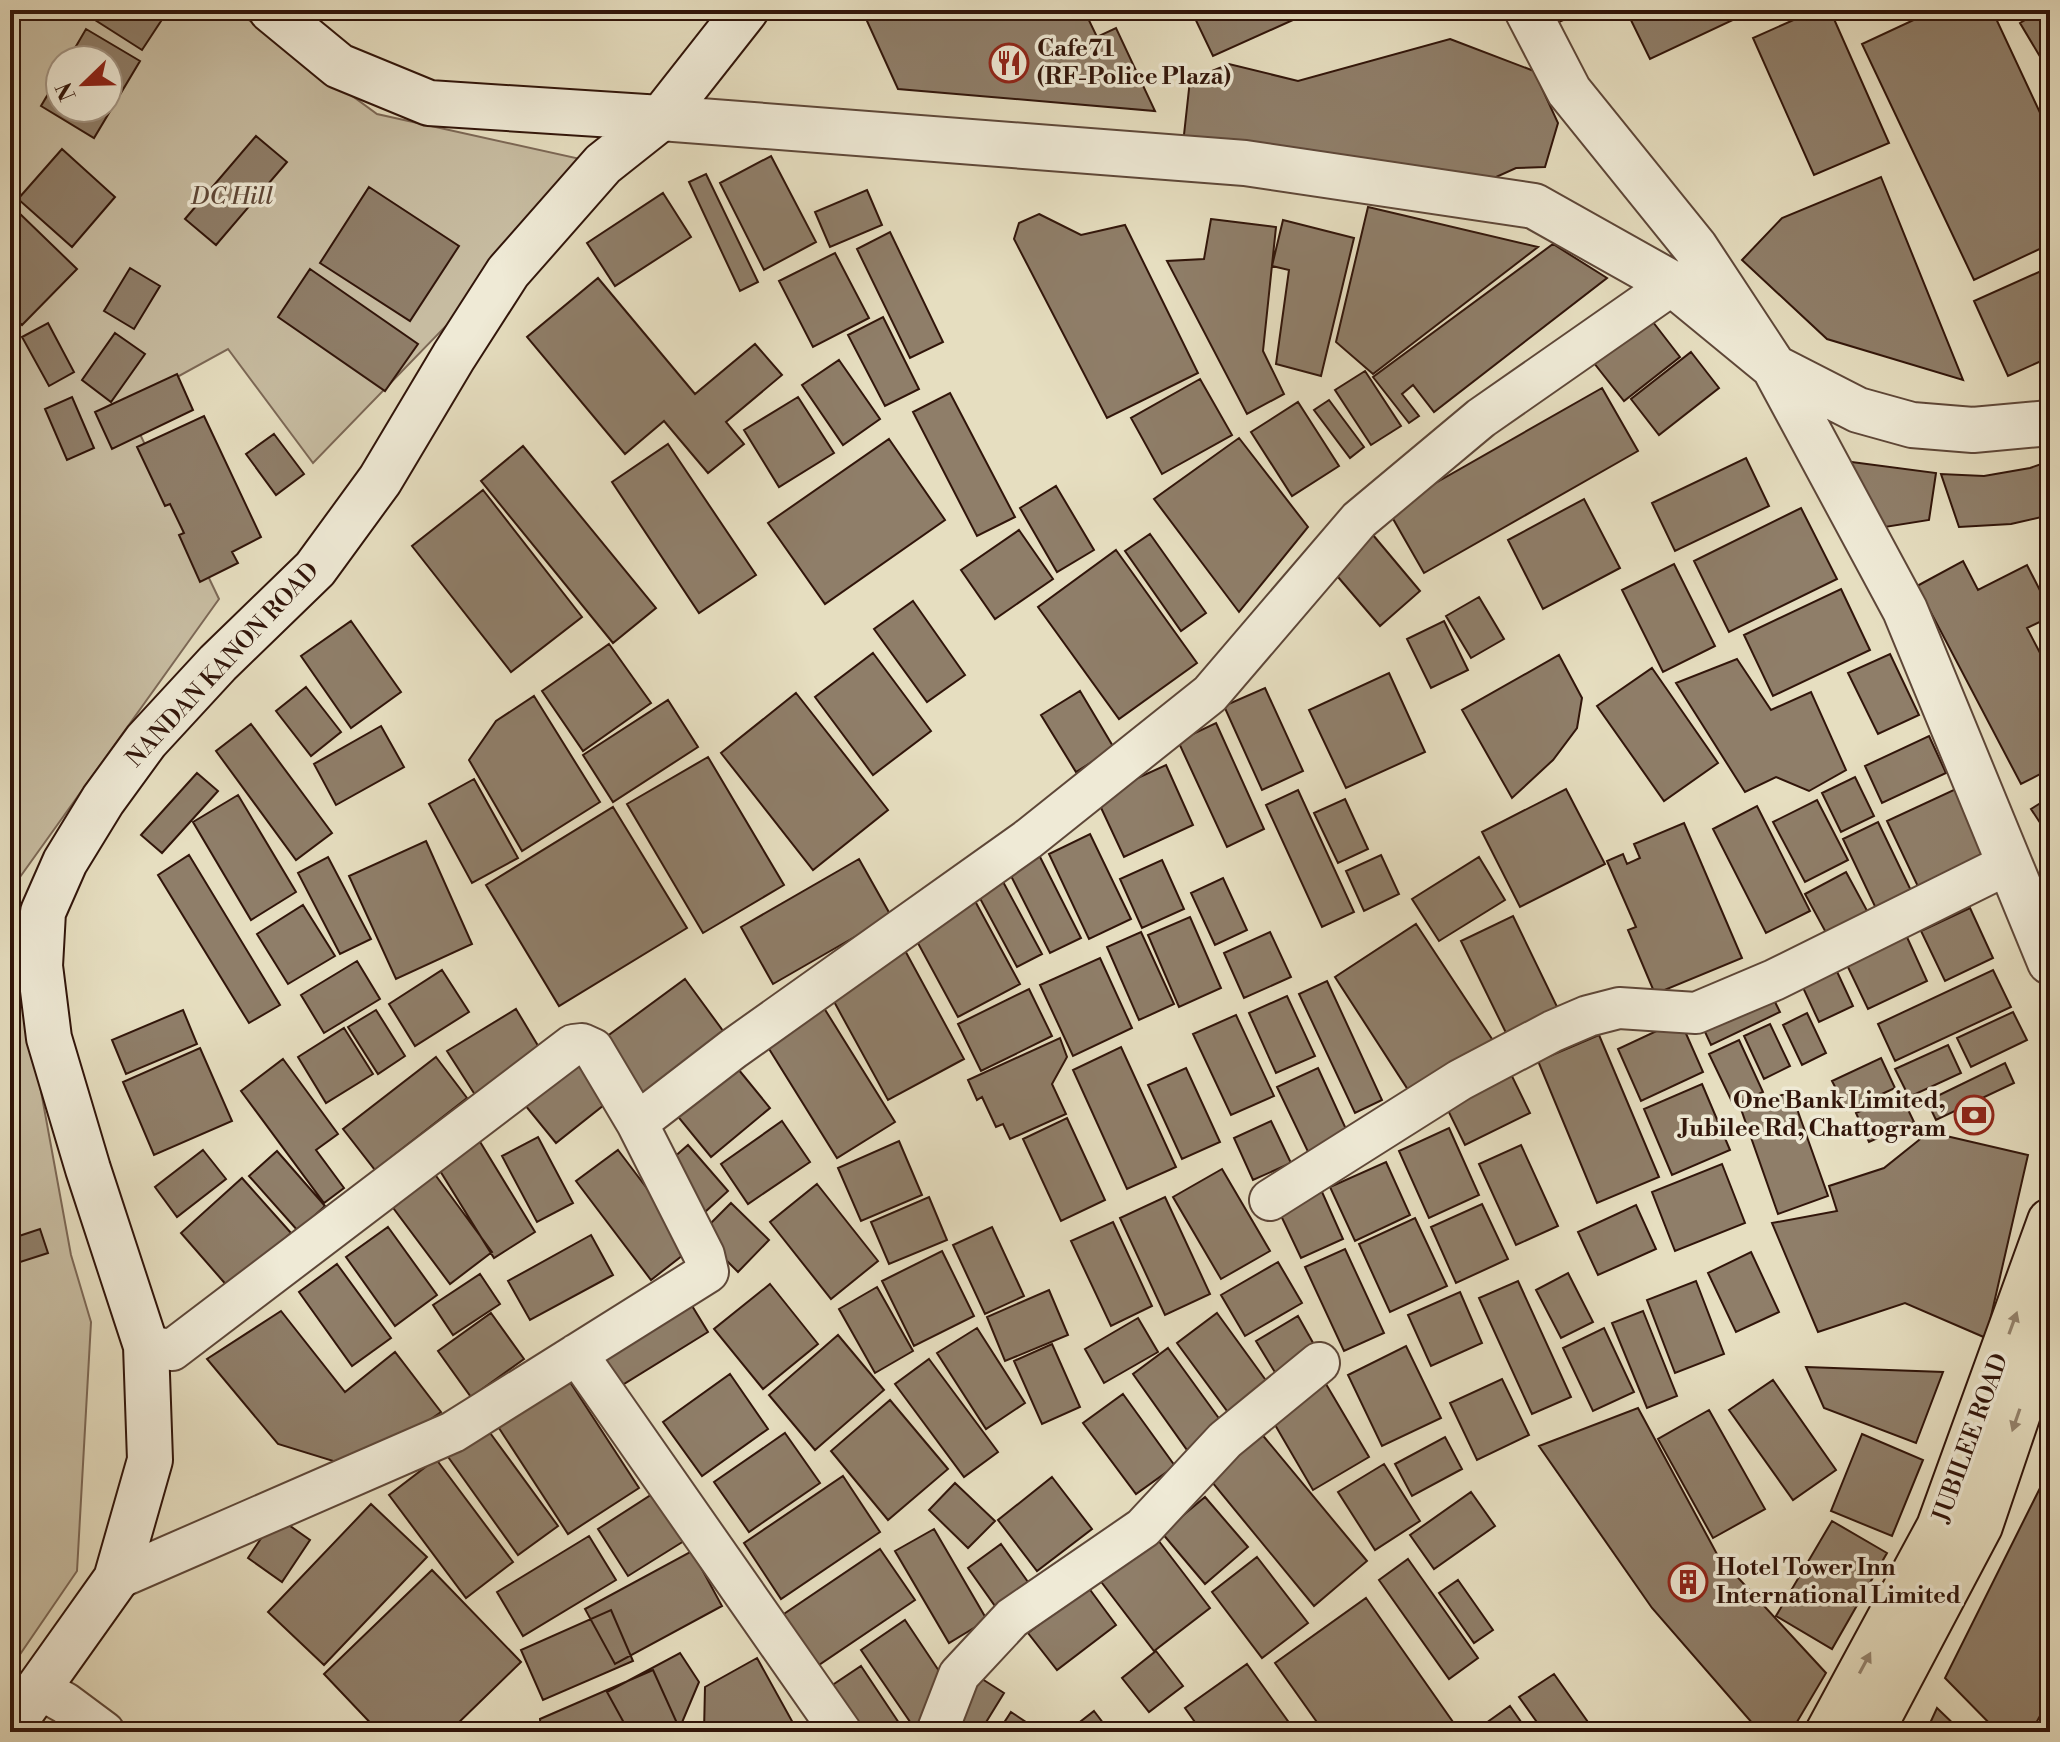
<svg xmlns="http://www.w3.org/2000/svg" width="2060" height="1742" viewBox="0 0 2060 1742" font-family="'Libre Bodoni',serif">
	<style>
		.green { fill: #c7bca1; stroke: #7c6856; stroke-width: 2; fill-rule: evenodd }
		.building { fill: #8f7e69; stroke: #31150a; stroke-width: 2 }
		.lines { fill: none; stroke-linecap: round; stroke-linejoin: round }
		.minor-casing { stroke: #5e4738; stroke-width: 44 }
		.tertiary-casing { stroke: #5e4738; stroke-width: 48 }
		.secondary-casing { stroke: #31150a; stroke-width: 48 }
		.primary-casing { stroke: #31150a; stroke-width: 48 }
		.minor { stroke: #efead6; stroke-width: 40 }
		.tertiary { stroke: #efead6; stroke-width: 44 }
		.secondary { stroke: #efead6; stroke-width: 44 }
		.primary { stroke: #e6dec0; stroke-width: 44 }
		.oneway { fill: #95846e }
		.labels { text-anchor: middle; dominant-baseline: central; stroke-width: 7; stroke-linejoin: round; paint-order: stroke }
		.poi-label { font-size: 24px; font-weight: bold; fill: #31150a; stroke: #efead6; text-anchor: start }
		.park-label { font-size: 24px; font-style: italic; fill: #5e4737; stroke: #efead6 }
		.street-label { font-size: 24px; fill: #31150a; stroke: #efead6 }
	</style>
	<rect width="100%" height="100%" fill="#e6dec0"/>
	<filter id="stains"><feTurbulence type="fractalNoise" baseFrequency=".0025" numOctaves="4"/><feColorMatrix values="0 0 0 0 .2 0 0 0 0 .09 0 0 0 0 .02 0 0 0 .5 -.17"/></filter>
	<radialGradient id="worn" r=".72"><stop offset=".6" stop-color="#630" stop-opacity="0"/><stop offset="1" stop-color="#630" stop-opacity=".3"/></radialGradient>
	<path class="green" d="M10,10h225l142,104 226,50 -290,299 -85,-114 -102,56 93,194 -209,292zM60,60h48v48h-48z
		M10,922l61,333 20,67 -14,249 -67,98z"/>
	<path class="building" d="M102,10h41l18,11 -19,29 -47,-30z
		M862,10h222l13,27 19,-9 39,83 -257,-22z
		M1191,10h124l-102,46z
		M1538,10h47l-39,18z
		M1626,10h125l1,1 -102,48z
		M1816,10h14l59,133 -75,32 -61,-137z
		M1935,10h57l58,124v110l-76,36 -112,-236z
		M2042,10h8l-2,60 -28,-47z
		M86,29l54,32 -46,77 -53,-32 19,-32v34h48v-48h-40z
		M1450,39l84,32 24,52 -13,44 -29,1 -42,19 -292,-34 8,-73 39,-16 69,17z
		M256,136l31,26 -71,83 -31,-26z
		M62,149l53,48 -43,50 -54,-48z
		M771,156l45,86 -52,28 -44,-87z
		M706,174l52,108 -18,9 -51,-109z
		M1881,177l82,203 -136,-41 -85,-79 40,-42z
		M369,187l90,59 -49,75 -90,-58z
		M867,190l15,35 -52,22 -15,-35z
		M663,193l28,44 -76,49 -28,-43z
		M1368,207l170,40 -165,127 -37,-32z
		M16,210l61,59 -55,56 -12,-11v-98z
		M1039,214l42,21 44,-10 73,148 -91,45 -93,-179 5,-16z
		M1211,219l65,8 -13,124 21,43 -37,20 -80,-153 37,-2z
		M1283,220l71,18 -33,138 -45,-12 13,-94 -17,-4z
		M890,232l53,110 -33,16 -53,-109z
		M1553,244l54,34 -173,134 -21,-27 -11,9 17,22 -10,7 -36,-46z
		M835,253l34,65 -56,29 -34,-66z
		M2050,267v90l-42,19 -34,-75z
		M130,268l30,18 -26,43 -30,-18z
		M310,269l108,75 -33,47 -107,-74z
		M598,278l97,116 60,-50 27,31 -56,47 18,22 -36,29 -44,-52 -39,33 -98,-117z
		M1646,313l34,44 -56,44 -34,-43z
		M883,317l36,72 -34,17 -37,-71z
		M48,323l26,49 -25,14 -27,-49z
		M115,333l30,21 -34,48 -29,-22z
		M1691,352l28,36 -60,47 -28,-36z
		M839,360l41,59 -37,26 -41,-60z
		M1365,371l36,55 -30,19 -36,-55z
		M177,374l16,36 -81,39 -17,-37z
		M1200,379l32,56 -70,39 -31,-56z
		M1602,388l36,63 -214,122 -36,-63z
		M950,393l65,124 -38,19 -64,-124z
		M72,397l22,51 -27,12 -22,-51z
		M798,397l36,56 -55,34 -35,-57z
		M1329,400l35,47 -14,11 -36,-48z
		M1298,402l41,64 -47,30 -41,-64z
		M204,416l57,121 -29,15 6,11 -38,19 -21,-47 5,-2 -14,-29 -5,2 -28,-59z
		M274,434l30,40 -28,21 -30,-41z
		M1239,438l69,89 -69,85 -85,-113z
		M889,439l56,81 -120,84 -57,-81z
		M668,444l88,131 -57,38 -87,-131z
		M523,446l133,162 -43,35 -132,-162z
		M1746,458l23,48 -94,45 -23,-48z
		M1844,461l92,12 -7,47 -44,7z
		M2050,461v54l-39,9 -52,3 -18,-53 43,2 46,-8z
		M1056,486l38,64 -37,22 -37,-64z
		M483,490l99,127 -71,55 -99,-126z
		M1584,499l36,69 -77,41 -35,-69z
		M1801,508l36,71 -108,53 -35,-71z
		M1019,530l34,49 -58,40 -34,-49z
		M1150,534l56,79 -25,18 -56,-80z
		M1373,535l47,56 -40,35 -48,-56z
		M1116,550l81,113 -78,56 -81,-112z
		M1963,561l15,29 49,-25 23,45v7l-23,11 23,44v97l-29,15 -104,-198z
		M1674,564l41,82 -52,26 -41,-82z
		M1841,589l29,61 -97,46 -29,-61z
		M1479,597l25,42 -33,19 -25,-42z
		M913,601l52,74 -38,27 -53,-73z
		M351,621l50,71 -50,36 -50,-72z
		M1444,621l24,49 -37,18 -24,-49z
		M609,644l42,59 -68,48 -41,-60z
		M873,653l58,78 -58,44 -58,-78z
		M1890,654l29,61 -41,19 -30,-61z
		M1559,655l23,43 -5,30 -24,32 -41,38 -50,-88z
		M1737,659l34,51 40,-18 35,78 -37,21 -33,-14 -31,15 -69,-109z
		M1652,668l66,95 -54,38 -67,-95z
		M1389,673l36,79 -79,36 -37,-78z
		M306,687l35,45 -30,24 -35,-45z
		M1265,688l38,83 -41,19 -38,-84z
		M1080,691l34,57 -38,24 -35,-57z
		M796,693l92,117 -75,60 -92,-117z
		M534,696l66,106 -78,49 -53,-91 27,-39z
		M668,700l30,47 -85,55 -30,-47z
		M1216,723l48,106 -37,18 -49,-106z
		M251,724l81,109 -36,27 -80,-109z
		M381,726l23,41 -68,38 -22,-41z
		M1929,736l17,37 -64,30 -17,-37z
		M708,757l76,128 -81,48 -76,-129z
		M1166,765l27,60 -69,32 -28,-60z
		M197,773l21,18 -56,62 -21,-18z
		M1855,777l19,39 -33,16 -19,-39z
		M474,779l44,79 -46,25 -43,-79z
		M1958,788l35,73 -71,34 -35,-74z
		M1566,789l39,75 -85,43 -38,-75z
		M1298,790l56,122 -32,15 -56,-122z
		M238,795l58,97 -45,28 -58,-98z
		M2050,797v41l-19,-29z
		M1345,799l23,50 -30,14 -24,-50z
		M1817,800l31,60 -43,22 -32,-60z
		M1757,806l53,105 -44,22 -53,-104z
		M613,807l74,121 -128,78 -73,-121z
		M1878,822l39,81 -36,16 -38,-80z
		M1684,823l58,135 -87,36 -27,-64 8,-3 -29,-66 16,-7 4,10 13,-6 -6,-14z
		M1090,834l41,85 -42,20 -40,-85z
		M426,841l46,103 -76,35 -47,-103z
		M1036,849l45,89 -31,15 -45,-89z
		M189,855l91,150 -31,18 -91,-148z
		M1381,855l18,39 -35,17 -18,-40z
		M328,857l43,82 -31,15 -42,-81z
		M1479,857l26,43 -66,41 -27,-42z
		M859,859l32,57 -118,68 -32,-57z
		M1162,860l22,49 -42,19 -22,-49z
		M1846,872l25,46 -41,22 -25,-46z
		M1001,878l41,76 -25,13 -41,-76z
		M1223,878l24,52 -32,15 -24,-52z
		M975,901l45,83 -62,33 -45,-83z
		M303,905l32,51 -47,28 -31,-50z
		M1970,908l23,50 -48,23 -24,-50z
		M1513,916l49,101 -52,24 -49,-100z
		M1190,917l31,71 -42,19 -31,-72z
		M1416,924l80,121 -82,54 -79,-122z
		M1141,932l33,72 -35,16 -32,-73z
		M1270,932l21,45 -47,21 -20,-45z
		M1906,935l21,46 -59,28 -22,-46z
		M902,945l62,114 -76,41 -62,-113z
		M1100,958l32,70 -59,28 -33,-71z
		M357,961l23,38 -56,34 -23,-38z
		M1833,963l20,43 -34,16 -20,-43z
		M442,970l27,42 -54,34 -26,-42z
		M1993,970l18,37 -116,54 -17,-37z
		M685,979l44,60 -83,61 -44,-60z
		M1327,981l55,119 -27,13 -56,-119z
		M1768,988l12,24 -69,33 -11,-24z
		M1029,989l23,47 -71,35 -23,-47z
		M1287,996l28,60 -39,17 -27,-60z
		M819,1000l76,122 -58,36 -76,-122z
		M516,1009l30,50 -67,42 -32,-50z
		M183,1010l14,34 -71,30 -14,-34z
		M376,1010l29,46 -27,18 -30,-47z
		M2013,1012l14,28 -56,27 -14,-29z
		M1807,1013l19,40 -24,12 -19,-40z
		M1236,1015l38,81 -43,19 -38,-81z
		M1680,1020l23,52 -62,29 -23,-52z
		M1770,1024l20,42 -26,13 -20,-43z
		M344,1028l29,46 -47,29 -28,-46z
		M1599,1035l60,142 -62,26 -59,-142z
		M1060,1038l7,19 -15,27 14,30 -56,25 -7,-15 -7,3 -14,-30 -5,3 -9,-20z
		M1739,1040l24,52 -29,14 -25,-52z
		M1948,1045l13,28 -52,24 -14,-28z
		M1121,1047l55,120 -49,22 -54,-119z
		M200,1048l32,73 -78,34 -31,-73z
		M578,1052l36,45 -58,46 -36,-44z
		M436,1057l31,41 -92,72 -32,-41z
		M1881,1058l14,30 -48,22 -15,-29z
		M283,1059l55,75 -22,16 28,38 -20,15 -83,-112z
		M1505,1062l25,51 -65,32 -25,-51z
		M2005,1063l9,20 -78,37 -9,-19z
		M734,1064l36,44 -59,49 -36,-44z
		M1186,1068l34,74 -38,17 -34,-74z
		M1318,1068l33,72 -40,18 -34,-71z
		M1702,1084l28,66 -58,25 -28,-66z
		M1791,1092l37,104 -50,18 -37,-105z
		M1900,1093l14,29 -45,20 -13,-29z
		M1067,1118l38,82 -44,21 -38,-82z
		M782,1121l28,41 -62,42 -27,-40z
		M1271,1121l20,42 -38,17 -19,-42z
		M471,1127l64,105 -41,26 -65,-105z
		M1449,1128l30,67 -50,23 -30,-67z
		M1929,1132l99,23 -42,183 -81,-35 -87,29 -46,-109 65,-12 -8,-25 55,-18z
		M538,1137l35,66 -36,19 -35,-66z
		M899,1141l23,54 -61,26 -23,-53z
		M688,1145l40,46 -23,21 -41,-46z
		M1521,1145l37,81 -42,19 -37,-81z
		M203,1150l23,29 -49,38 -22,-30z
		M618,1150l74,98 -41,32 -75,-99z
		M277,1151l48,55 -27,25 -49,-55z
		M1386,1162l24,53 -55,26 -25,-54z
		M1722,1164l23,59 -70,28 -23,-59z
		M428,1165l64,87 -42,32 -65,-87z
		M1222,1169l48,82 -49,28 -48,-82z
		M242,1178l49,55 -62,55 -48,-55z
		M1318,1183l25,56 -42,19 -26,-55z
		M817,1184l61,77 -47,38 -61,-77z
		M929,1197l18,43 -58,24 -18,-42z
		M1165,1197l45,97 -45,21 -45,-97z
		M731,1203l38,37 -31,32 -38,-38z
		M1482,1204l26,55 -52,24 -25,-56z
		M1636,1205l20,44 -58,26 -20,-43z
		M1415,1218l32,68 -57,26 -31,-68z
		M1113,1222l39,84 -41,20 -40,-85z
		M388,1227l49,68 -42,31 -49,-69z
		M992,1227l32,69 -39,18 -32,-69z
		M40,1229l8,24 -34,11 -4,-25z
		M591,1235l22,40 -83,45 -22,-39z
		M1345,1249l39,84 -40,18 -39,-84z
		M942,1251l32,65 -60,30 -32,-65z
		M1751,1252l28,60 -43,20 -28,-59z
		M1278,1262l24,41 -57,33 -24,-41z
		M337,1264l54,74 -39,28 -53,-74z
		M1568,1273l25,49 -32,16 -25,-48z
		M480,1274l20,30 -47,31 -20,-30z
		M1518,1281l53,116 -39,17 -53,-116z
		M1696,1281l28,73 -49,19 -28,-73z
		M770,1284l48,60 -55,45 -49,-60z
		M877,1287l36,64 -38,22 -36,-64z
		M1049,1290l19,45 -63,26 -18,-44z
		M1460,1292l22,51 -51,23 -23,-51z
		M686,1296l22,36 -89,55 -22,-36z
		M281,1311l64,81 50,-40 46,60 -82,57 -81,-25 -71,-85z
		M1643,1311l34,85 -30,12 -35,-85z
		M491,1313l33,46 -53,38 -33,-46z
		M1217,1313l53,73 -40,29 -53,-72z
		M1298,1316l19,34 -41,24 -20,-33z
		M1138,1318l20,34 -54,31 -19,-34z
		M977,1328l48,75 -39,26 -49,-76z
		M1604,1328l30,64 -41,19 -30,-63z
		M838,1335l46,55 -69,60 -46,-55z
		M1052,1344l28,63 -38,17 -28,-63z
		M1406,1346l35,72 -59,28 -34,-71z
		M1168,1348l55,76 -36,26 -54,-76z
		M929,1359l69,93 -34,25 -69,-93z
		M1806,1367l137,5 -27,71 -92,-35z
		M730,1374l38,55 -66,47 -39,-54z
		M568,1379l71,109 -71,46 -71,-109z
		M1323,1379l46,78 -56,33 -46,-79z
		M1502,1379l27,56 -52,25 -27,-57z
		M1773,1380l63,90 -43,30 -64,-90z
		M1123,1394l52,72 -39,28 -53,-71z
		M890,1400l58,69 -60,51 -57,-69z
		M1638,1408l80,148 108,117 -35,59h-31l-108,-124 -113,-162z
		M1709,1410l56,99 -52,29 -55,-99z
		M485,1426l73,100 -40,29 -72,-101z
		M1260,1432l107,129 -53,45 -107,-130z
		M785,1433l35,50 -71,49 -35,-50z
		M1862,1434l61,26 -31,76 -61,-25z
		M1445,1437l17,32 -50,27 -17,-32z
		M436,1459l77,103 -47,36 -77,-103z
		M1384,1464l36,57 -45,29 -37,-58z
		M843,1476l37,56 -99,67 -37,-56z
		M2046,1476l4,2v220l-19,34h-33l-53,-54z
		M1052,1477l40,52 -55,42 -39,-51z
		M955,1483l40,38 -27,27 -39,-38z
		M1471,1492l24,34 -61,43 -24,-34z
		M654,1493l30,48 -56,35 -30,-47z
		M1205,1497l43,50 -43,37 -43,-51z
		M371,1504l56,53 -103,108 -56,-53z
		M276,1516l34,24 -28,42 -34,-24z
		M1832,1521l55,32 -55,96 -56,-33z
		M934,1529l53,91 -38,23 -54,-92z
		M589,1536l27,44 -93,56 -26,-44z
		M1155,1536l55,72 -56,43 -55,-72z
		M1001,1544l27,38 -33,24 -27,-38z
		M880,1549l35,51 -108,73 -35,-51z
		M692,1551l30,55 -107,58 -30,-55z
		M1257,1557l51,66 -46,35 -50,-66z
		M1408,1559l70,99 -29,21 -70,-99z
		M432,1570l89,92 -72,70h-70l-55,-58z
		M1458,1580l35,50 -19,13 -35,-50z
		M1088,1587l28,38 -59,45 -29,-37z
		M1366,1598l94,134h-136l-49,-69z
		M611,1610l22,51 -90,39 -22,-50z
		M905,1620l38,57 -26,55 -56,-82z
		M1156,1651l27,35 -34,26 -27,-34z
		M680,1653l19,29 -21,50h-49l-22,-40z
		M757,1658l41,74h-94l1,-45z
		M1247,1664l48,67 -1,1h-92l-17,-24z
		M861,1666l44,66h-43l-31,-46z
		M653,1670l28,62h-140l-1,-13z
		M1554,1674l41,58h-51l-25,-35z
		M979,1677l25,16 -24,39h-28z
		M1510,1706l18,26h-47l-2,-4z
		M1937,1708l25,24h-36z
		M1094,1711l16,21h-43z
		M1011,1712l30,20h-43z"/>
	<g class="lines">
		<defs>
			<path id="minor" d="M1270,1200l190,-120 93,-49 35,-15 31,-8 77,5 78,-33 236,-117
				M146,1346l26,4 401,-305 9,-1 11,5 44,74
				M577,1354l264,378
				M116,1579l337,-147 255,-160 -4,-17 -67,-132 96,-74 294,-209 183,-146 149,-174 122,-102 192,-134
				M38,1688l27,15 39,29
				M937,1732l22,-57 53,-57 131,-90 82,-88 94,-77"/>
			<path id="tertiary" d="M1527,10l42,81 126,156 79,120 131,243 145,352
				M661,118l584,45 289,43 139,78 101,83 84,43 54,15 61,5 77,-7"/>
			<path id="secondary" d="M271,10l68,56 90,37 232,15
				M10,1728l106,-149 34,-119 -4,-114 -58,-177 -39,-131 -9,-72 3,-54 22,-50 38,-62 43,-59 72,-78 97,-94 65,-89 74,-124 54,-84 95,-108 58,-46 85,-108"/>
			<path id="primary" d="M1828,1732l111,-205 111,-306
				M1871,1732l109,-206 70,-207"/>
		</defs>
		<use href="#minor" class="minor-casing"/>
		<use href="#tertiary" class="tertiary-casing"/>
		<use href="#secondary" class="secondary-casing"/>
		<use href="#primary" class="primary-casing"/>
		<use href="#minor" class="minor"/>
		<use href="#tertiary" class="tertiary"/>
		<use href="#secondary" class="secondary"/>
		<use href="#primary" class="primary"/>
	</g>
	<defs><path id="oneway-solid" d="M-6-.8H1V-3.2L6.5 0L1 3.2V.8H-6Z" transform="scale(2)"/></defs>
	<g class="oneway">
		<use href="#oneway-solid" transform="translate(2013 1323) rotate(-70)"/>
		<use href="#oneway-solid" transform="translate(2016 1420) rotate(109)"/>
		<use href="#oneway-solid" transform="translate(1865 1663) rotate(-62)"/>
	</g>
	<defs>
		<symbol id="restaurant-ring" viewBox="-11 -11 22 22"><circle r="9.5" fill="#efead6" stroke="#8f2418" stroke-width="1.5"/><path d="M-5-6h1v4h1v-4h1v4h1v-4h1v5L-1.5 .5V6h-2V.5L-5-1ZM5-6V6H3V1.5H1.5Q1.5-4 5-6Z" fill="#8f2418"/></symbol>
		<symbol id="bank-ring" viewBox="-11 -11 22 22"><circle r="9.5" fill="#efead6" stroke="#8f2418" stroke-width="1.5"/><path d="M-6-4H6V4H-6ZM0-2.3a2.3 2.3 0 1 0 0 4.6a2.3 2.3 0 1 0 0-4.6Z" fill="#8f2418"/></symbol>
		<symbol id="building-ring" viewBox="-11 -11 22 22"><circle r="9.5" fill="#efead6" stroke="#8f2418" stroke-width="1.5"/><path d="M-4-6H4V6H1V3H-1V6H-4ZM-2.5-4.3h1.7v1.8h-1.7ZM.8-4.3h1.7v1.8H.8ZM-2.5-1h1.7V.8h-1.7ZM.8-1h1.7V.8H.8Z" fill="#8f2418"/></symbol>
	</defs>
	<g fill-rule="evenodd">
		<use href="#restaurant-ring" x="987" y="41" width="44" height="44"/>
		<use href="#bank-ring" x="1952" y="1093" width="44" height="44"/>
		<use href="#building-ring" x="1666" y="1560" width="44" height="44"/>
	</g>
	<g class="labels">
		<g class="poi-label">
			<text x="1037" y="49">Cafe71<tspan x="1037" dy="28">(RF-Police Plaza)</tspan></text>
			<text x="1946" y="1101" text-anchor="end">One Bank Limited,<tspan x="1946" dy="28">Jubilee Rd, Chattogram</tspan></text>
			<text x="1716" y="1568">Hotel Tower Inn<tspan x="1716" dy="28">International Limited</tspan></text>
		</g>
		<g class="park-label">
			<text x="232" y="197">DC Hill</text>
		</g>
		<g class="street-label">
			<text transform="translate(223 665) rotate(-47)">NANDAN KANON ROAD</text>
			<text transform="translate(1971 1438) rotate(-70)">JUBILEE ROAD</text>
		</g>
	</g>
	<rect width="2060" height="1742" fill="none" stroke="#e6dec0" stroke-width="40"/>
	<rect x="12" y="12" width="2036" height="1718" fill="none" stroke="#31150a" stroke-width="4"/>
	<rect x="20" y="20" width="2020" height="1702" fill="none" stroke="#31150a" stroke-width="2"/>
	<g transform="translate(84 84) rotate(247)"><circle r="38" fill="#efead6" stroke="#a39584" stroke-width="2"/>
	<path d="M0-6L14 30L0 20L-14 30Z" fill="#8f2418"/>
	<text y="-12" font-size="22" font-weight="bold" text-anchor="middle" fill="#31150a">N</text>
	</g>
	<rect width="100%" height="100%" filter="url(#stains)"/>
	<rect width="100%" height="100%" fill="url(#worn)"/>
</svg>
